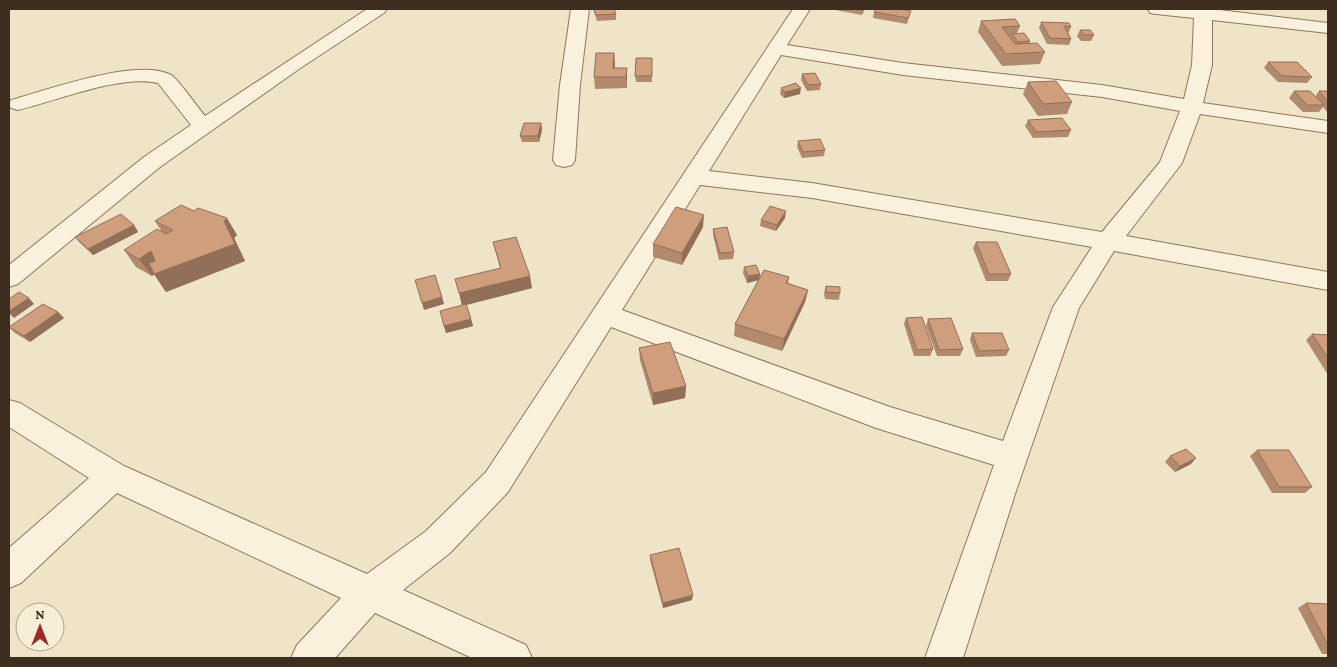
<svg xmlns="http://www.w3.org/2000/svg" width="1337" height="667" viewBox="0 0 1337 667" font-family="'Crimson Pro',serif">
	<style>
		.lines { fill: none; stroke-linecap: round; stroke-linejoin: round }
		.street-casing { stroke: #8d765c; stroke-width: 2 }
		.street { fill: #faf1dc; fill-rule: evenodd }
		.wall { fill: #b2896c }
		.shaded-wall { fill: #916f58 }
		.building { fill: #cf9f7d; stroke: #916f58 }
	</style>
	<rect width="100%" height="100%" fill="#f0e4c8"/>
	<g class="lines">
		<defs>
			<path id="street" d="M367,9h20l-3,4 -85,56 -139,98 -142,117 -9,3v-22l135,-108 47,-32 -33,-42c-37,-9 -102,18 -140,27l-7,-2 -2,-3 2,-5c36,-10 127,-43 160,-25 7,4 27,33 34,41z
				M571,9h18l-9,76 -5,75 -3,5 -8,2 -8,-2 -3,-5 7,-75z
				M793,9h17l-23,36 116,18 199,22 82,14 8,-34 2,-47 -38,-4 -6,-1 -2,-4h63l117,14v10l-116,-13v45l-9,38 125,18v12l-128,-19 -18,49 -56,73 202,36v18l-214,-39 -35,57 -63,183 -53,167h-38l69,-193 -118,-37 -265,-101 -103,165 -58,61 -47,37 123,55 6,13h-60l-97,-45 -40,45h-44l6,-13 44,-47 -224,-105 -96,90 -12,5v-40l80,-70 -80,-51v-27l11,3 104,63 243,108 59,-43 60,-59zM781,55l122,20 199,22 78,14 -20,51 -58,70 -290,-49 -103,-12zM700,185l112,13 280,49 -39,60 -50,134 -113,-34 -268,-97z"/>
		</defs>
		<use href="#street" class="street-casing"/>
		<use href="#street" class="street"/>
	</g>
	<path class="wall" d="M593,9h21l2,5v6l-19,1z
		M830,9h35l-3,6z
		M911,11l-4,13 -34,-6 1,-6z
		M981,21l39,5 -3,7 13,8 -1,2 16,9 -5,12 -38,2 -24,-34z
		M1041,22l30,5 -2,5h-1l3,7 -2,6 -22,-1 -8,-16z
		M1080,30l14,5 -3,6h-10l-4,-5z
		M614,53l1,15h12v20l-32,1 -1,-12z
		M652,58v24h-16l-1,-6z
		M1268,62l44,15 -5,6 -29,-1 -14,-14z
		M802,74l19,10 -1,6 -13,1 -6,-11z
		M1028,82l44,20 -5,12 -29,2 -15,-22z
		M781,88l19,6 -16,4 -4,-4z
		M1294,91l21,6 4,-6h9v22l-5,-6 -4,5h-16l-14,-14z
		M1028,120l43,10 -3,7 -35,1 -8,-12z
		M541,123l1,7 -3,12h-17l-2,-6z
		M798,141l27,9 -1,6 -22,2 -5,-11z
		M785,218l-9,13 -16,-5 1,-6z
		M155,221l82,14 -3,3 11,23 -79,31 -12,-18 -2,2 -16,-9 -12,-17 38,-18z
		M134,225l4,7 -45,23 -13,-12 -5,-6z
		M703,227l-21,38 -29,-8v-13z
		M713,229l21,23 -1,7 -14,1 -6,-25z
		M493,242l39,46 -66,17 7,21 -27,7 -2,-7 56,-58z
		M976,242l35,32 -3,7h-22l-13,-33z
		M744,267l16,7 -1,5 30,-2 -1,6 20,7 -3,12 -23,49 -48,-15 1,-12 23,-44 -11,3 -4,-10z
		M826,286l14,7 -1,7 -14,-1 -1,-6z
		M58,312l6,6 -34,24 -15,-9 -6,-6z
		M906,318l27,31 -3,7h-16l-10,-32z
		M928,319l35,30 -3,7h-23l-11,-30z
		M972,333l37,17 -3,6 -30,1 -6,-17z
		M1312,334l16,1v40l-22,-35z
		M639,348l47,38 -1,12 -32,7 -13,-45z
		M1257,450l55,37 -7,6h-33l-22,-37z
		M1170,456l21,8 -16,8 -10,-10z
		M650,555l42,45 -29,8 -13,-48z
		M1306,603l22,1v50h-6l-24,-46z"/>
	<path class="shaded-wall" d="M614,53l1,11 -1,13 -1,-9z
		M627,68v20l-1,-11z
		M801,88l-1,6 -16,4 1,-6z
		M541,123l1,7 -3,12 -1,-6z
		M786,211l-1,7 -9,13 1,-6z
		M704,215l-1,12 -21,38v-12z
		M227,218l10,17 -3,3 11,23 -79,31 -12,-18z
		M134,225l4,7 -45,23 -5,-6z
		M151,251l12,17 -11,8 -13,-17z
		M760,274l-1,6 -12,3 1,-7z
		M530,276l2,12 -70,18 -3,-13z
		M808,290l-3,12 -23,49 2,-12z
		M442,297l2,7 -20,6 -2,-7z
		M29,298l5,6 -20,14 -5,-5v-2z
		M58,312l6,6 -34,24 -6,-6z
		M471,319l2,7 -27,7 -2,-7z
		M686,386l-1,12 -32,7v-12z
		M1196,458l-5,6 -16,8 5,-6z
		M693,595l-1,5 -29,8v-5z"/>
	<path class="building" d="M594,9h20l2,5 -20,1z
		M876,9h24l11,2 -3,7 -34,-6z
		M1015,19l5,7 -18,1 13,17 22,-1 8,9 -39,2 -25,-33z
		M1041,22l28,1 2,4 -7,-1 7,13 -21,-1z
		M1080,30h10l4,5h-10z
		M1024,33l6,8 -12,1 -6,-8z
		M596,53h18l-1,15h14l-1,9h-32z
		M636,58h16v18h-17z
		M1268,62h29l15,15 -30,-1z
		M815,73l6,11 -13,1 -6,-11z
		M1056,81l16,21 -29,2 -15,-22z
		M796,83l5,5 -16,4 -4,-4z
		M1294,91h16l14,14h-17z
		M1319,91h9v11z
		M1062,118l9,12 -35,2 -8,-12z
		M524,123h17l-3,13h-18z
		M820,139l5,11 -22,2 -5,-11z
		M181,205l13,6 4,-3 29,10 -3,3 11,23 -81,30 -5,-11 6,-2 -4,-10 -12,8 -15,-9 33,-21 9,5 7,-4 -18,-9z
		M770,206l16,5 -9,14 -16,-5z
		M676,207l28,8 -22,38 -29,-9z
		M121,214l13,11 -46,24 -13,-12z
		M727,227l7,25 -14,1 -7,-24z
		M516,237l14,39 -71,17 -4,-14 46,-11 -8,-26z
		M976,242h21l14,32h-22z
		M756,265l4,9 -12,2 -4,-9z
		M764,270l25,7 -3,6 22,7 -24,49 -49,-15z
		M435,275l7,22 -20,6 -7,-23z
		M826,286l14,1v6l-14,-1z
		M19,292l10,6 -20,13v-12z
		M43,304l15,8 -34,24 -15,-9z
		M466,304l5,15 -27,7 -4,-15z
		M922,317l11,32 -16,1 -11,-32z
		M951,318l12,31 -24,1 -11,-31z
		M972,333h30l7,17 -30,1z
		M1312,334l16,1v23z
		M670,342l16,44 -33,7 -14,-45z
		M1186,449l10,9 -16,8 -10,-10z
		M1257,450h32l23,37h-33z
		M679,548l14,47 -30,8 -13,-48z
		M1306,603l22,1v41z"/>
	<rect width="1337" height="667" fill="none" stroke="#3d2e20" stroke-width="20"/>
	<g transform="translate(40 627)"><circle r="24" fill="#f7eed8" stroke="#ada18e"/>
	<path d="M0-4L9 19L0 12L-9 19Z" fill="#9e2a2b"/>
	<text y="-8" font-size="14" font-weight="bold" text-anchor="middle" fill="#3d2e20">N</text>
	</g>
</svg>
